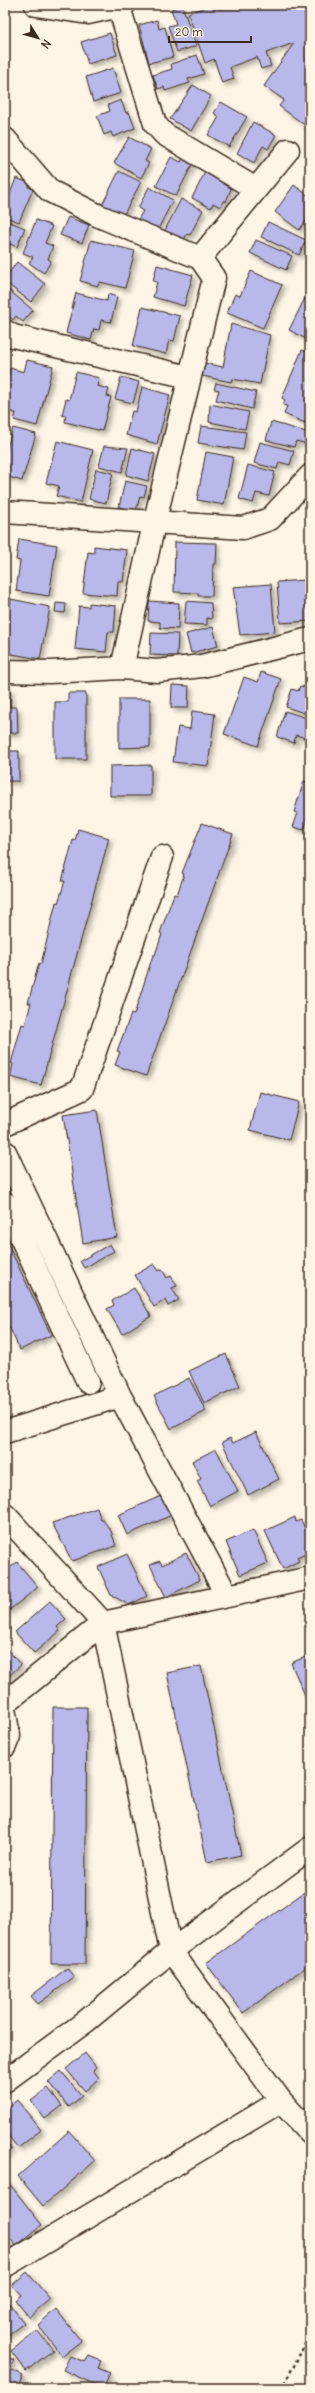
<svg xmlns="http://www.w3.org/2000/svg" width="315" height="2393" viewBox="0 0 315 2393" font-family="Delius,sans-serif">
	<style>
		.building { fill: #b9b8ea; stroke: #3b2a1e; filter: url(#shadow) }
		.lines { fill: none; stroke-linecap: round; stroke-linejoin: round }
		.minor-casing { stroke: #3b2a1e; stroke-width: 25 }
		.path { stroke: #3b2a1e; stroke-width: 2.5; stroke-dasharray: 3 3; stroke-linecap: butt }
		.minor { stroke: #fcf5e5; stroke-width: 22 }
	</style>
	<defs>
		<filter id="shadow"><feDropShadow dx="3.5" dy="3.5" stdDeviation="2" flood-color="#0004"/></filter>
	</defs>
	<rect width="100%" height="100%" fill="#fcf5e5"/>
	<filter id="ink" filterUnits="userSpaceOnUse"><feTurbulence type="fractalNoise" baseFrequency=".025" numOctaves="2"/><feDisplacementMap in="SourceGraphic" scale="8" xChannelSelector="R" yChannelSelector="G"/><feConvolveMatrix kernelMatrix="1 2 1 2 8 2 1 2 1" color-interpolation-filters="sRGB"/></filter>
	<g filter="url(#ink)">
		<path class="building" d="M182,5l14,41 -19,6 -9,-26 8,-2 -5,-15z
			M213,5h5l2,4 10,-4h80v124l-31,-23 5,-6 -20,-14 30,-43 -28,10 5,13 -10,3 -4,-12 -27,10 4,12 -12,4 -8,-24 -9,4 -17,-50z
			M157,20l2,9 6,-2 8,30 -24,6 -10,-38z
			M110,33l7,22 -29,9 -7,-22z
			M197,55l7,19 -16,5 2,4 -25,8 -1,-4 -6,2 -5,-14 19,-6 -1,-5z
			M113,68l8,25 -28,9 -7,-25z
			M193,85l18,11 -20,35 -21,-12z
			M121,100l5,13 3,-1 6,16 -22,9 -2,-5 -7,3 -7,-19 13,-5 -2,-6z
			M221,102l26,15 -18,30 -21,-12 11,-18 -5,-4z
			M253,122l23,13 -8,14 -5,-3 -9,17 -17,-10z
			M129,137l22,12 -6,12 4,2 -8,15 -27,-15z
			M171,157l10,5 2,-4 10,5 -17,33 -20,-10z
			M119,171l22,11 -18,34 -21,-11z
			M205,172l27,14 -6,16 -2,-2 -4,7 -7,-4 -2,5 -19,-10z
			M16,178l13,5 -1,4 5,2 -14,33 -14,-5v-10z
			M294,185l16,12v19l-11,14 -24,-18z
			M149,187l24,13 -16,31 -20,-10 6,-10 -5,-3z
			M181,199l22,11 -13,25 -3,-1 -4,7 -19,-9z
			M68,217l21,8 -7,18 -22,-8z
			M5,220l20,8 -8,19 -12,-5z
			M36,220l16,6 -7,17 8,3 -5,13 3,2 -7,12 -15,-10 4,-6 -10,-4z
			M268,222l38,18 -7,15 -38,-18z
			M91,240l44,11 -10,37 -25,-6 -2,4 -18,-5z
			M256,240l36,16 -6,14 -36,-17z
			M17,262l28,22 -14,18 -26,-20v-4z
			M157,265l36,10 -9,31 -31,-9 4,-15 -4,-1z
			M251,271l31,14 -19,43 -36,-15 8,-19 5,2z
			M5,287l28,23 -10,12 -7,-6 -3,4 -8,-7z
			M310,288v53l-21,-11z
			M76,293l31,8 1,-7 9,3 -6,25 -10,-2 -2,10 -5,-1 -3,11 -25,-7z
			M142,307l38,9 -6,25 -5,-1 -3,14 -33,-8z
			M231,324l39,11 -10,49 -28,-5 -1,3 -29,-6 2,-13 19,4z
			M302,350l8,3v65l-3,-1 -2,6 -21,-9 3,-8 -4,-1 2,-5 -3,-2z
			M27,360l26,6 -16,60 -23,-6 2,-7 -11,-3v-22l5,-20 14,4z
			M76,372l23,6 -2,8 12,3 -2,7 4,1 -9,34 -37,-9 1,-6 -4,-1 4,-16 3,1z
			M121,377l18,5 -6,21 -18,-4z
			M216,383l40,9 -4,17 -36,-9 3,-10 -5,-1z
			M142,387l28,8 -13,49 -31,-9 6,-24 4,1z
			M210,404l39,8 -4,17 -36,-7z
			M271,422l39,11 -3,11 -11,-3 -2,6 -28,-7z
			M201,426l45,6 -3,18 -45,-7z
			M13,428l23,6 -14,47 -17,-5v-22z
			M57,441l36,9 -12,52 -25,-6 3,-10 -13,-3z
			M260,442l34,9 -4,14 -11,-3 -2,7 -23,-6z
			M104,446l24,2 -6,24 -23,-6z
			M132,448l23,6 -7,27 -22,-6z
			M206,452l27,5 -9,48 -27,-5z
			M248,465l27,7 -6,24 -13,-3 -3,10 -14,-4z
			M96,469l17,4 -7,30 -17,-4z
			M125,481l22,5 -3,11 -4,-1 -4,15 -17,-4z
			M19,539l38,6 -8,51 -33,-5 4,-30 -4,-1z
			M175,542l42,1 -1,21h-3l-1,32h-14v-3l-24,-1z
			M94,546l33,4 -4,32 -5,-1 -1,15 -34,-3 5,-41 6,1z
			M305,580v4h5v37l-30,2 -3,-41z
			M271,584l4,48 -35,3 -7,-48z
			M11,599l39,8 -10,52 -34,-6 2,-10 -3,-1v-11z
			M149,601l30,2 -1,26 -18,-1v-6l-12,-1z
			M186,601l25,2 1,16 -5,-1v7l-23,-1z
			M56,603l10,1 -1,9 -10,-1z
			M89,603l27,3 -2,26h-6l-2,20 -31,-3 4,-43 10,1z
			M213,627l5,19 -27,7 -5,-19z
			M151,633l27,1 -1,22 -27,-1z
			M261,672l20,7 -23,67 -34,-12 20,-57 14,5z
			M172,685l17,1 -1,22h-17z
			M305,685l5,1v29l-24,-8 6,-18 6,2 2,-5 4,1z
			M5,689h5v18h7l1,26h-13z
			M68,693h18v66h-31v-57h13z
			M119,699h31v48l-31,1z
			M192,711l23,3 -7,52 -35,-4 5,-35 12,2z
			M285,711l25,8 -1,20 -13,-4 -2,8 -17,-6z
			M5,751h14v30h-14z
			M151,765v31h-41v-30z
			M304,781l6,2v28l-6,19 -11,-3 5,-14 -4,-1z
			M202,823l31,11 -87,242 -31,-11 5,-13 -3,-1 14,-37 3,1 19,-60h2l7,-21 -2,-1 14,-39 3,1 7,-21 -2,-1z
			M78,829l31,9 -68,247 -31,-8 3,-13 -2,-1 11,-39 3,1 6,-22h-3l11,-40 2,1 15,-62 2,1 7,-22h-3l11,-41 2,1z
			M260,1092l39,10 -10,38 -39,-10z
			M97,1110l20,127 -34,6 -20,-128z
			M5,1238l46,97 -31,15 -15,-32z
			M110,1244l4,7 -30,17 -4,-7z
			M154,1264l5,7 3,-2 5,9 4,-2 6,10 -5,2 7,12 -11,6 -3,-6 -11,7 -19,-32z
			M134,1288l17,28 -29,18 -15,-25 7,-4 -2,-4z
			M226,1354l14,32 -36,17 -15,-32z
			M189,1378l17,33 -35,18 -17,-33z
			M256,1432l23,47 -31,16 -26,-53 8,-4 3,5z
			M216,1449l22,42 -28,15 -13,-25 4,-2 -9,-18z
			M163,1495l9,20 -45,20 -9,-20z
			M97,1508l4,12h2l8,11 5,15 -44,15 -20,-38z
			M295,1517l1,5 5,-2 9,19v13l-13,6 2,3 -16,8 -18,-38z
			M253,1530l15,33 -28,12 -14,-33z
			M186,1553l14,27 -34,17 -16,-32 10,-4 2,4z
			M127,1554l20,42 -18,9 -18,-10 -13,-28z
			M17,1562l21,25 -31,25 -2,-3v-37z
			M50,1601l16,18 -9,8 3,4 -26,22 -19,-21z
			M5,1647l16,18 -16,14z
			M310,1655v52l-19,-44z
			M201,1666l40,189 -34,7 -40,-189z
			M53,1707h34l-2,257h-34z
			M310,1888v76l-67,49 -37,-50z
			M67,1968l7,9 -36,27 -7,-8z
			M85,2053l11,14 -3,3 6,8 -14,13 -19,-22z
			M61,2071l21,25 -13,11 -21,-25z
			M48,2088l14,18 -17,13 -14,-18z
			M17,2100l24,30 -23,18 -13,-16v-22z
			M69,2131l26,30 -52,45 -25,-30z
			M5,2141l7,9 -7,6z
			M5,2178l37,47 -26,21 -11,-14z
			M5,2239l7,9 -7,5z
			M27,2272l23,27 -21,18 -14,-17 6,-5 -9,-10z
			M9,2303l15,20 -19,14v-31z
			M56,2309l25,32 -19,15 -24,-31z
			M37,2330l16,20 -27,21 -15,-20z
			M5,2356l9,4 -4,9 13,6 -6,13h-12z
			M70,2356l15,6 4,-6 12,5 -3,7 12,5 -7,15 -40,-18z"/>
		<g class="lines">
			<defs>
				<path id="minor" d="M36,5l52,8 36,-8
					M119,7l36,117 9,10 92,55
					M5,139l45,52 49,25 101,42 14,20 -60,246 -32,144
					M200,258l88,-108
					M5,331l8,5 176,41
					M5,512l238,16 27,-9 40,-43
					M5,671l45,1 72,-4 35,3 45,-5 108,-27
					M5,1124l77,-35 80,-232
					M5,1152l115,244 107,200
					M5,1203l83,179
					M5,1432l115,-36
					M5,1515l98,108 68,328 110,150 29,32
					M5,1703l98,-80 207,-45
					M5,1714l4,22 -4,10
					M5,2081l80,-59 86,-71 139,-103
					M5,2266l276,-165"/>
			</defs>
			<use href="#minor" class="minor-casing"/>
			<path class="path" d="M282,2388l28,-53"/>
			<use href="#minor" class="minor"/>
		</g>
	</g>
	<rect width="315" height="2393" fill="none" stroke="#fcf5e5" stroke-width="20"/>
	<rect x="10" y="10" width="295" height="2373" fill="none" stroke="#3b2a1e" stroke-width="1.5" filter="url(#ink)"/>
	<g transform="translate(38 38) rotate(127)" stroke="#fcf5e5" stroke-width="3" paint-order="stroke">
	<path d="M0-3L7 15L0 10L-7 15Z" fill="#3b2a1e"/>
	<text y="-6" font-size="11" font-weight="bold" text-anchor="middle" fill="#3b2a1e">N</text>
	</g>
	<path d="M169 36v6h82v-6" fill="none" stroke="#3b2a1e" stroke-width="2"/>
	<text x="175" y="36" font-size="12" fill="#3b2a1e" stroke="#fcf5e5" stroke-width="3" paint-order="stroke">20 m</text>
</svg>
